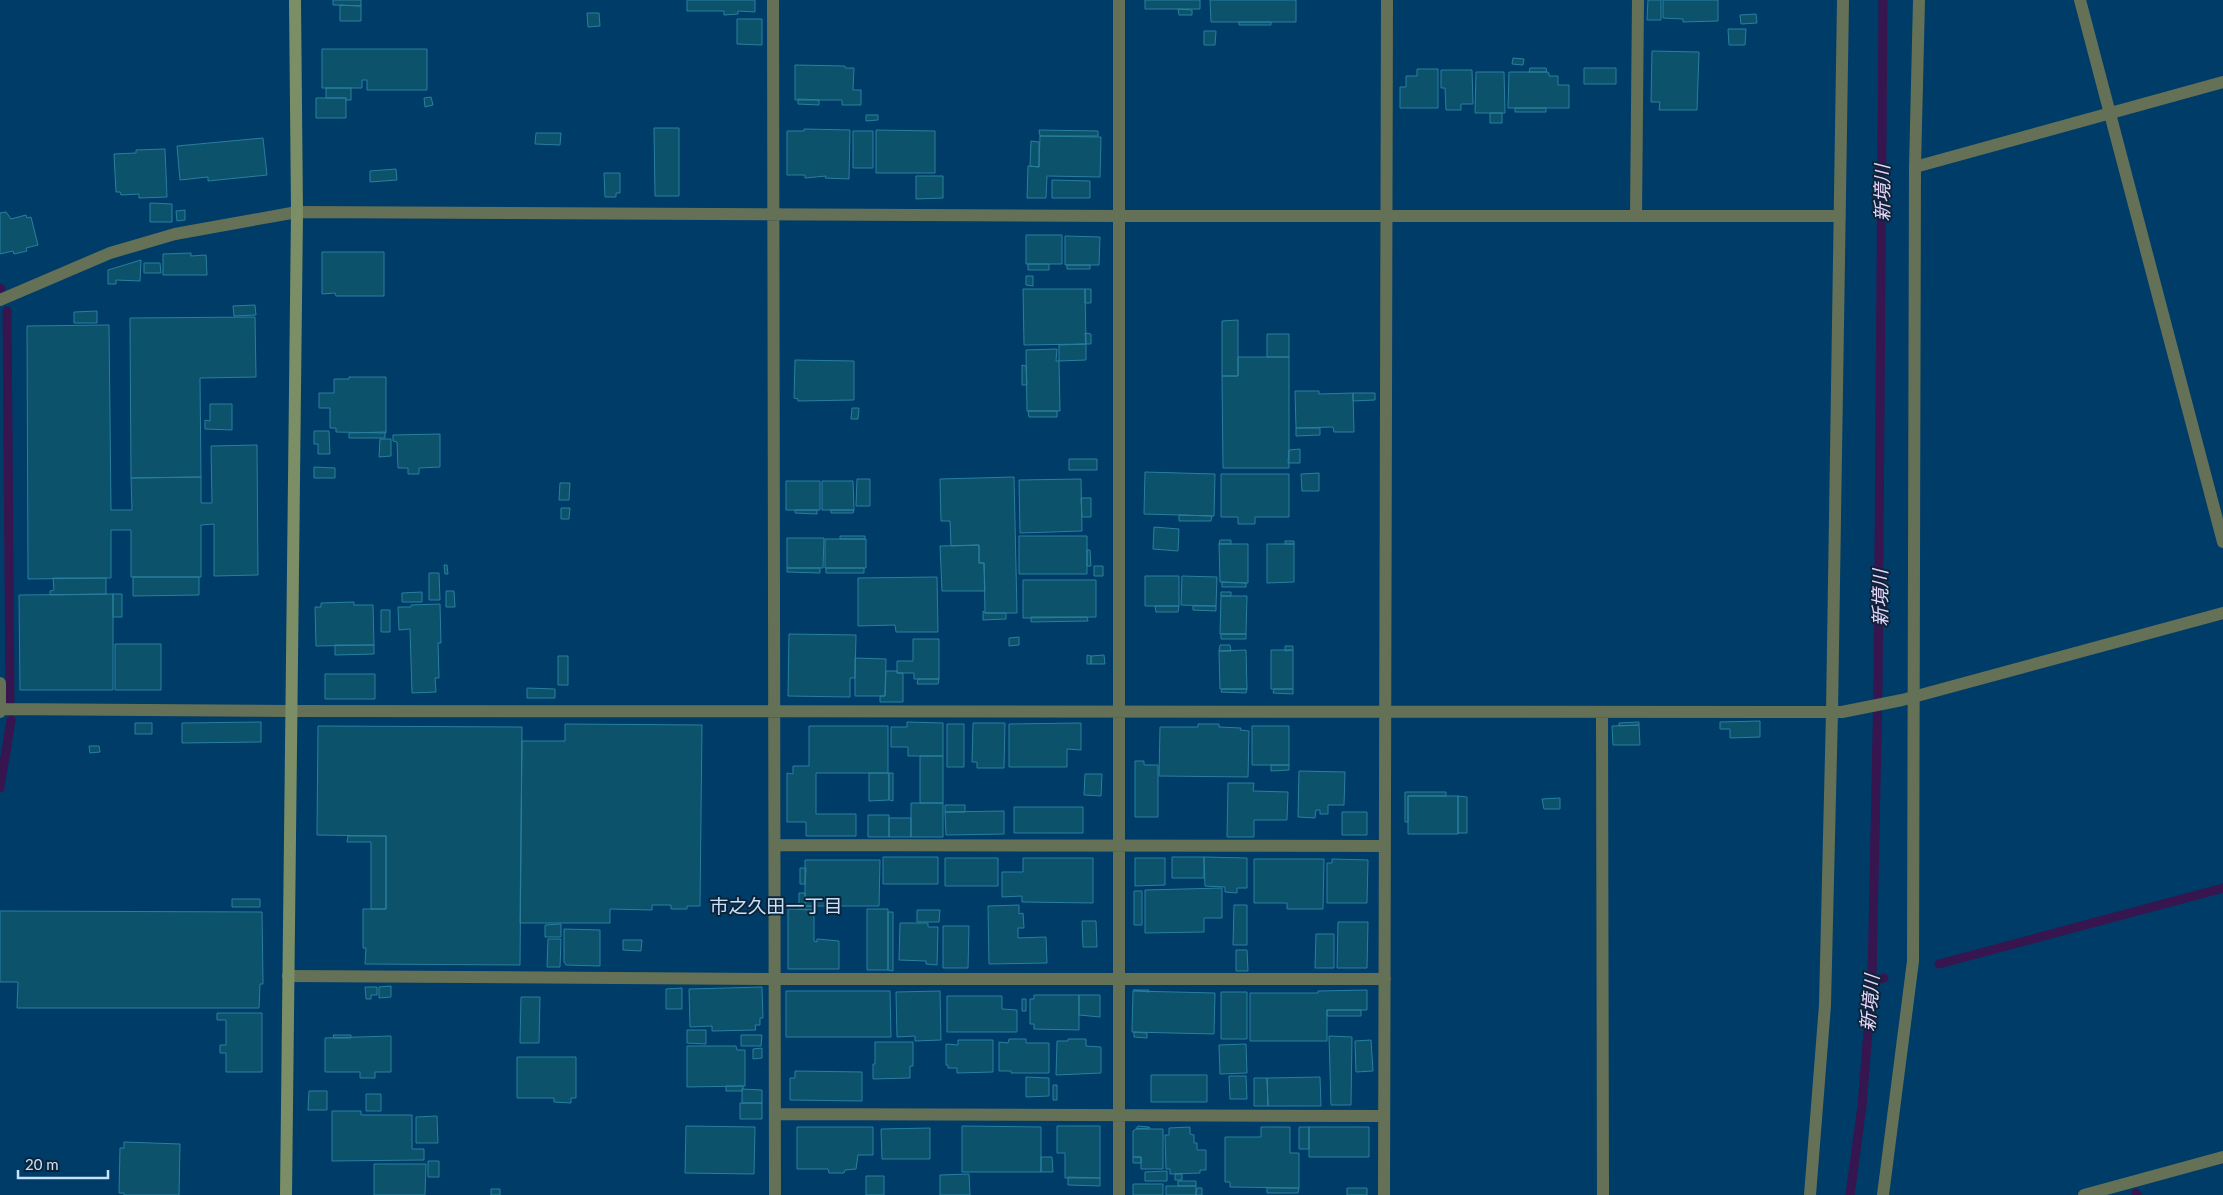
<svg xmlns="http://www.w3.org/2000/svg" width="2223" height="1195" viewBox="0 0 2223 1195" font-family="Lato,'Noto Sans JP',sans-serif">
	<style>
		.lines { fill: none; stroke-linecap: round; stroke-linejoin: round }
		.stream { stroke: #37154f; stroke-width: 9 }
		.building { fill: #0d526b; stroke: #297f9f }
		.street { stroke: #657156; stroke-width: 12 }
		.secondary { stroke: #7c8e65; stroke-width: 12 }
		.labels { text-anchor: middle; dominant-baseline: central; stroke-width: 4; stroke-linejoin: round; paint-order: stroke }
		.water-label { font-size: 19px; font-style: italic; fill: #e9d6fb; stroke: #0d2337 }
		.neighbourhood-label { font-size: 19px; fill: #c6e1fc; stroke: #0d2337 }
	</style>
	<rect width="100%" height="100%" fill="#003c68"/>
	<g class="lines">
		<path class="stream" d="M0,288l1,1
			M7,311l3,390
			M0,788l11,-68
			M1939,964l284,-76
			M1872,981l12,-3
			M2136,1193l1,2
			M1850,1195l12,-89 10,-125 6,-294 5,-687"/>
	</g>
	<path class="building" d="M333,0h28v6l-28,-1z
		M687,0h68v12l-17,-1v3l-14,1v-4h-37z
		M1145,0h55v9h-55z
		M1210,0h86v22h-85z
		M1648,0h13v20h-14z
		M1663,0h55v21l-35,1v-3l-20,-1z
		M340,5l21,1v15h-21z
		M1178,9l14,1v5h-13z
		M587,13h12l1,13 -12,1z
		M1756,14l1,9 -16,1 -1,-9z
		M737,19h25v26l-25,-1z
		M1239,22h32v3h-32z
		M1728,29h18l-1,16h-16z
		M1204,31h12l-1,14h-11z
		M322,49h105v41h-60v-10h-5v8h-40z
		M1652,51l47,1 -2,58h-38l1,-8h-9z
		M1513,58l11,1 -1,6 -11,-1z
		M795,65l50,1v2h9l-1,22h8v15h-19v-5h-47z
		M1530,68h16l1,4h-18z
		M1584,68h32v16h-32z
		M1417,69h21v39h-38v-21h6v-11h11z
		M1441,70h31l1,34h-12v6h-15l-1,-22h-4z
		M1476,72h28l1,41h-30z
		M1509,72h38l2,1v3h9v9h11v23h-61z
		M326,88h25v12h-5v-2h-20z
		M431,97l2,8 -8,2 -1,-9z
		M316,98h30v20h-30z
		M798,99l21,1v5l-21,-1z
		M1515,108h31v4h-31z
		M1490,113h12v10h-12z
		M866,115h12v5l-12,1z
		M654,128h25v68h-24z
		M804,129l46,1 -1,49 -24,-1 1,-2 -21,2v-3h-18v-44h17z
		M876,130l59,1v42h-59z
		M1039,130l59,1v5h-58z
		M853,131h20v37h-20z
		M536,133h25l-1,12 -25,-1z
		M1040,136l61,1 -1,40 -53,-1 -1,22h-19l1,-32 11,1z
		M263,138l4,37 -59,6v-4l-28,3 -3,-34z
		M1031,141l8,1v25l-9,-1z
		M165,149l2,48 -28,1v-4l-18,1 -1,-3h-4l-2,-38 22,-1v-3z
		M396,169l1,11 -27,2v-11z
		M604,173h16v20h-4v4h-11z
		M916,176h27v22l-27,1z
		M1052,180l38,1v17h-38z
		M150,203l22,1v18h-22z
		M185,210v10l-8,1 -1,-10z
		M6,212l5,7 15,-4 1,3 4,-1 7,28 -12,3 1,3 -13,3 -1,-3 -13,3v-41z
		M1026,235h36v29h-36z
		M1065,236l35,1 -1,28h-34z
		M322,252h62v44h-48l-1,-3 -13,1z
		M191,253v3l15,-1 1,20h-44v-21z
		M141,260l-1,21 -24,-1v4h-8v-14z
		M144,263h16l1,10h-17z
		M1028,264h21v6h-21z
		M1067,265h23v4h-23z
		M1026,276h7v10l-7,-1z
		M1023,289h62l1,55 -62,1z
		M1085,289h6v14h-6z
		M255,305l1,10 -22,1 -1,-10z
		M97,311v12h-23v-11z
		M255,317l1,60 -56,1 1,99 -70,1 -1,-160z
		M1238,320v56h-16v-55z
		M109,325l2,185h21l-1,-32 70,-1v26h11l-1,-57 46,-1 1,130 -44,1v-52l-13,1v52h-70v-47h-20v48l-83,1 -1,-253z
		M1085,333l6,1v10h-5z
		M1267,334h22v23h-22z
		M1086,344v16l-27,1v-16z
		M1057,349l-1,12h3l1,50h-33l-1,-61z
		M1238,357h51v111h-66l-1,-92h16z
		M795,360l59,1v39l-56,1v-2l-4,-1z
		M1022,365l4,1 1,19h-5z
		M349,377h37v56l-50,-1v-4h-6v-20h-11v-15h15v-14h15z
		M1295,391h24v3l34,-1 1,39h-20l-1,-5 -37,1z
		M1353,393h22v7l-22,1z
		M210,404h22v26l-27,-1v-9l5,1z
		M852,408h7l-1,11h-7z
		M1028,411h29v6h-28z
		M1296,428h24v7l-24,1z
		M314,431h15l1,23h-12v-10h-4z
		M385,432v6h-36v-5z
		M440,434v33l-21,1v6h-11v-6h-10l-1,-26 -4,-1v-6z
		M380,439h11v17l-12,1z
		M1300,449v14h-12l1,-13z
		M1069,459h28v11h-28z
		M314,467l21,1v10h-21z
		M1145,472l70,2 -1,42 -70,-2z
		M1319,473v18h-17l-1,-17z
		M1221,474h68v43h-34v7h-17v-7h-17z
		M1014,477l3,136h-32l-1,-50h-5v-18l-28,1 -1,-25h-9l-1,-42z
		M857,479h13v27h-14z
		M1081,479l1,52 -62,2 -1,-53z
		M786,481h34v29h-34z
		M822,481h31l1,29h-32z
		M560,483h10l-1,17h-10z
		M1081,498h10v19h-9z
		M561,508h9l-1,11h-8z
		M795,510h22v4l-22,-1z
		M831,510h23l-1,3h-22z
		M1179,515l33,1 -1,5h-32z
		M1154,527l25,2 -1,22 -25,-2z
		M840,536h25v3h-25z
		M1019,536h68v38h-68z
		M787,538h37l-1,30h-36z
		M825,539h41v29h-41z
		M1220,540h11v4h-12z
		M1285,541h9v3h-9z
		M1219,544h29v39l-28,-1z
		M1267,544h27v38l-27,1z
		M979,545v18h5l1,28h-43l-2,-45z
		M1087,550h3l1,16h-4z
		M444,565h3l1,9h-3z
		M1094,566h9v10h-9z
		M787,568h33v5l-33,-1z
		M826,568h38v5h-38z
		M429,573h10l1,27h-11z
		M1145,576h34v30h-34z
		M1182,576l35,1 -1,29 -35,-1z
		M133,577h66v18l-66,1z
		M937,577l1,55h-42l-1,-7 -37,1v-48z
		M53,578h53v16l-56,1v-4l4,-1z
		M1023,580h73v37l-73,1z
		M1222,582l24,1v4h-24z
		M446,591h8l1,16h-9z
		M422,592v10h-20v-9z
		M1221,592h10v4h-10z
		M113,594v96h-93l-1,-95z
		M113,594h9v23h-9z
		M1221,596h26l-1,38h-26z
		M354,602v3h19l1,40 -58,1 -1,-39h6v-4z
		M440,604l1,39h-3l1,35h-4l1,14 -24,1 -2,-64 -11,1 -1,-23h13v-2z
		M1155,606h24l-1,6h-22z
		M1193,606h23v5l-23,-1z
		M381,610h9v22h-9z
		M983,611l2,2h21v6l-23,1z
		M1031,617h56l1,4 -57,1z
		M789,634l67,1 -1,43h-5v19l-62,-1z
		M1221,634h25v5h-25z
		M1019,637v8l-10,1v-8z
		M913,639h26v40h-25v-6h-17v-12h16z
		M115,644h46v46h-46z
		M335,645h39v9l-39,1z
		M1220,645h10l1,6h-12z
		M1285,646h8v4l-8,1z
		M1246,650l1,39h-27l-1,-38z
		M1271,650h22v39h-22z
		M1087,655l4,1v8h-4z
		M1104,655l1,9h-14v-8z
		M558,656h10v29h-10z
		M855,658l31,1 -1,37h-30z
		M886,671h11v2h6v29h-23v-6h5z
		M325,674h50v25h-50z
		M918,679h21l-1,5h-21z
		M527,688l28,1v9h-28z
		M1222,689h25l-1,4 -25,-1z
		M1274,689h19v5l-20,-1z
		M1760,721v16l-30,1v-9h-10v-7z
		M261,722v20l-79,1v-20z
		M907,722l36,1v33h-35v-9h-17v-20h16z
		M1639,722v3l-20,1v-3z
		M135,723h17v11h-17z
		M973,723h32l-1,45h-27v-6h-5z
		M1081,723v27l-14,-1v18h-58v-43z
		M565,724l137,1 -2,181h-13v3h-16v-4h-19v5l-42,-1v14h-90l2,-182h43z
		M947,724h17v43h-17z
		M1198,724h21v3l22,1 -1,2 9,1 -1,46 -89,-1 1,-49h38z
		M1639,725l1,20h-27l-1,-19z
		M318,726l204,1 -2,238 -155,-1 1,-16h-3v-39h23v-73l-69,-1z
		M809,726h79v47h-72v41h40v22h-50v-14h-19v-49l6,1v-8h16z
		M1252,726h37v39h-37z
		M89,746h10l1,6 -10,1z
		M920,756h23v47h-23z
		M1135,761h9v4h14v52h-23z
		M1271,765h18v5l-18,1z
		M1299,771l46,1 -1,33h-16v9h-8v-4h-4l-1,8 -17,-1z
		M869,773h20v27l-20,1z
		M889,773h4v28l-4,-1z
		M1085,774h17l-1,22 -17,-1z
		M1228,783h26l-1,8 35,1 -1,28h-33v17h-27z
		M1405,792h41v4h-38v26h-3z
		M1408,796h50v38h-50z
		M1458,796l9,1v36h-9z
		M1560,798v11h-16l-2,-10z
		M911,803h32v34h-32z
		M945,805h20v7h-20z
		M1014,807h69v26h-69z
		M1004,811v23l-58,1 -1,-23z
		M1342,812h25v23h-25z
		M868,815h21v22h-21z
		M889,818h22v19h-22z
		M348,836h38v73h-15v-67h-24z
		M883,857h55v27h-55z
		M1172,857h32v21h-32z
		M1204,857l43,1v30h-10v5l-12,-1v-5l-20,-1z
		M945,858h53v28h-53z
		M1023,858h70v45l-71,-1v-6l-20,1v-25h21z
		M1135,858h30v27l-30,1z
		M1254,859h70l-1,50h-36v-6h-33z
		M1332,859l36,1 -1,43h-40v-40h5z
		M805,860h75l-1,46h-74z
		M800,868h6l-1,16h-5z
		M1222,888v30h-18v14l-59,1v-43z
		M1134,891h8v34h-8z
		M799,893h6v13h8l-1,4 -13,-1z
		M232,899h28v8h-28z
		M1019,905v9l4,-1 1,15h-6v10l28,-1 1,26 -58,1 -1,-58z
		M1234,905h13v40h-14z
		M788,909l26,1v31l3,1v-3l22,2v28h-51z
		M867,909h21v61h-21z
		M917,910h23l-1,12h-22z
		M0,911l262,1 1,72h-3l-1,24h-242l1,-26h-18z
		M888,912h5v59l-5,-1z
		M1082,921h14l1,26h-14z
		M1338,922h30l-1,46h-30z
		M900,923h28v4h10l-1,38 -11,-1v-3l-27,-1z
		M561,924v13h-16v-12z
		M943,926h26l-1,42h-25z
		M564,929l36,1v36l-34,-1 -2,-3z
		M1316,934h18v34h-19z
		M548,939h13l-1,28h-13z
		M623,940h19l-1,11 -18,-1z
		M1236,950h11l1,21h-12z
		M391,986v11l-12,1v-11z
		M365,987h12v8h-6v4h-5z
		M762,987l1,31h-3v7h-5l1,5 -44,1v-5l-22,1 -1,-38z
		M682,988v21h-16v-20z
		M1133,990h16v2z
		M1367,990v20h-40v31h-77v-48h68v-2z
		M786,991h104l1,46h-105z
		M940,991l1,49 -26,1v-5l-18,1 -1,-45z
		M1133,991l82,2 -1,41 -82,-2z
		M1221,992h26v47h-26z
		M1034,995h45v35l-45,-1v-5h-4v-25h4z
		M1079,995h21v22l-21,-2z
		M947,996h55v13l15,1v22h-70z
		M521,997h19l-1,46h-19z
		M1022,999h4v12h-4z
		M1327,1010h34v6h-34z
		M217,1013h45v59h-36v-19h-6v-8h6v-25h-9z
		M687,1030h19v14l-19,-1z
		M1134,1032l13,1v5l-13,-1z
		M333,1035h18v3h-17z
		M741,1035h21l-1,11h-20z
		M391,1036v36h-16v6h-15v-6h-35v-34z
		M1329,1036l23,1 -1,68h-20z
		M1009,1039h17v4h23v30h-38v-2h-12v-29l9,1z
		M1068,1039h18v7l15,1v26l-45,2 1,-34h11z
		M958,1040h35v32l-36,1v-5h-9v-3h-2v-21l12,1z
		M1371,1040l2,31 -17,1 -1,-31z
		M875,1042h38v24h-3v12l-37,1v-15h2z
		M1246,1044l1,29 -27,1 -1,-29z
		M687,1046h49l1,4h8v36l-58,1z
		M762,1048v10l-9,1v-10z
		M517,1057h59v41h-5v5l-17,-1v-4h-37z
		M795,1071l67,1v29l-72,-1v-22h5z
		M1151,1075h56v27h-56z
		M1229,1076h17l1,23h-17z
		M1026,1077l23,1v18l-23,1z
		M1320,1077l1,29h-53l-1,-28z
		M1254,1078h13l1,28h-14z
		M1053,1085h4v15h-4z
		M726,1086h17v3l-1,2h-16z
		M742,1089l20,1v13h-20z
		M309,1091h18v19h-19z
		M366,1094h15v17h-15z
		M740,1103h22v16h-22z
		M332,1111h29v4h51v34h12v11l-92,1z
		M437,1116l1,27h-22v-26z
		M686,1126l69,1 -1,47 -69,-1z
		M962,1126l79,1v45h-79z
		M1057,1126h43v52h-35v-25h-8z
		M1138,1126l11,1 1,1 -14,1z
		M797,1127h76v28h-15l-2,14 -11,1 -1,3h-15l-1,-4h-31z
		M1190,1127v7l4,1v8h3v7h9v20h-6v3l-30,1v-5h-4l-1,-34h4v-7z
		M1261,1127h29v26h9v35l-69,-1v-5h-5v-45h36z
		M1299,1127h10v22h-10z
		M1309,1127h60v30h-60z
		M930,1128v31h-48l-1,-30z
		M1136,1129h27v40h-22v-12h-8v-26z
		M124,1142l56,2 -1,51h-55v-2h-5l1,-45h4z
		M1041,1157h11l1,15h-12z
		M1133,1157h8v6h-8z
		M428,1161h11v16h-11z
		M374,1164h52l-1,31h-51z
		M1167,1171v10h-22v-9z
		M969,1174l1,21h-30v-20z
		M1175,1174h7v6h-7z
		M866,1176h18v19h-18z
		M1068,1177l32,1v8l-32,-1z
		M1178,1181h18v5h-18z
		M1133,1184h30v11h-30z
		M1166,1186h30v9h-30z
		M1197,1188h5v7h-6z
		M1267,1188h32l-1,5h-31z
		M1347,1188h20v7h-20z
		M491,1189h9v6h-9z"/>
	<g class="lines">
		<path class="street" d="M773,0l2,1195
			M2080,0l143,542
			M1915,167l308,-85
			M1636,216l2,-216
			M0,300l110,-47 65,-19 122,-22 821,4h722
			M0,683v29
			M0,709l291,2 1551,1 60,-12 321,-87
			M1602,713l1,482
			M776,845l609,1
			M288,976l486,3h611
			M775,1114l609,2
			M1119,1195v-1195
			M1384,1195l3,-1195
			M1810,1195l15,-190 7,-293 11,-712
			M1883,1195l30,-234 2,-794 4,-167
			M2084,1195l139,-38"/>
		<path class="secondary" d="M286,1195l11,-983 -2,-212"/>
	</g>
	<g class="labels">
		<g class="water-label">
			<text transform="translate(1881 193) rotate(-90)">新境川</text>
			<text transform="translate(1879 598) rotate(-90)">新境川</text>
			<text transform="translate(1869 1003) rotate(-85)">新境川</text>
		</g>
		<g class="neighbourhood-label">
			<text x="776" y="905">市之久田一丁目</text>
		</g>
	</g>
	<path d="M18 1170v8h90v-8" fill="none" stroke="#c6e1fc" stroke-width="2.5"/>
	<text x="25" y="1170" font-size="15" fill="#c6e1fc" stroke="#0d2337" stroke-width="4" paint-order="stroke">20 m</text>
</svg>
